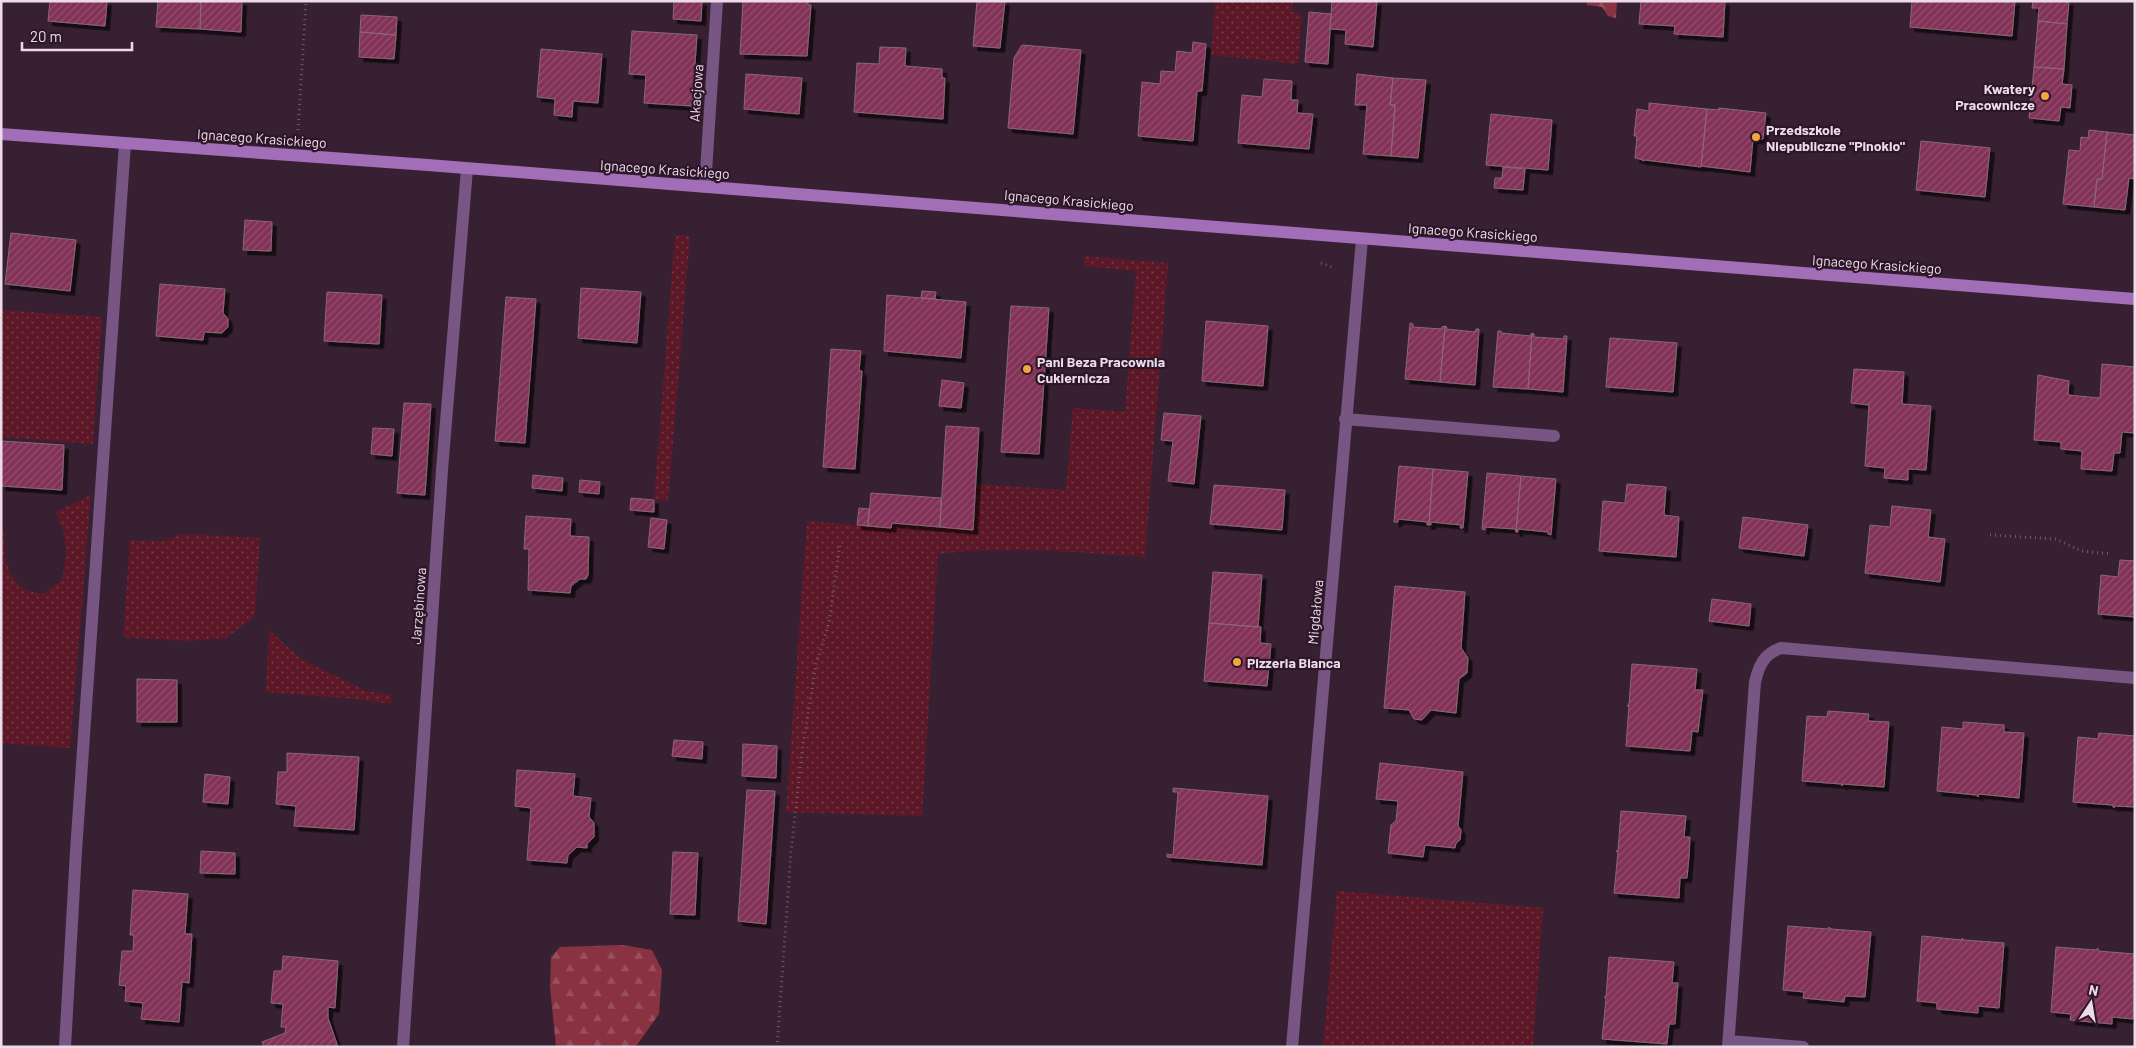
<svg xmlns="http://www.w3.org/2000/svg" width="2136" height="1048" viewBox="0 0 2136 1048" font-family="Barlow,sans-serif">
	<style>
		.grass { fill: url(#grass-dots) }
		.forest { fill: url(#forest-firs) }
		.building { fill: url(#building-hatch); stroke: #8a6875; filter: url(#shadow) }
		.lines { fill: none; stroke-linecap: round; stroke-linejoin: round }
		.path { stroke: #705b6c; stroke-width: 3; stroke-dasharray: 1 4; stroke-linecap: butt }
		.lane { stroke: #775684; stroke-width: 12 }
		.street { stroke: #775684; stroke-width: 12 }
		.secondary { stroke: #a26eb7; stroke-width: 12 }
		.poi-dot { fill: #f3a443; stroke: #2d1629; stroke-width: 2 }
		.labels { text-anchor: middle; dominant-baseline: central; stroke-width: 4.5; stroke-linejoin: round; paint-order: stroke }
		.poi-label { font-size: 14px; font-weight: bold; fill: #ecdce8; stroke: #2d1629; text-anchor: start }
		.street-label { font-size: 14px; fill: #ecdce8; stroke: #2d1629 }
	</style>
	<defs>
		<pattern id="grass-dots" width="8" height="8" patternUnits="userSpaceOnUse" patternTransform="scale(1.25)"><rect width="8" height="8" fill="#5d1827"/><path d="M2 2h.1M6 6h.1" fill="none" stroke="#743946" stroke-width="1.8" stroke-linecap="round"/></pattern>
		<pattern id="forest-firs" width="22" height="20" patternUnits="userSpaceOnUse" patternTransform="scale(1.25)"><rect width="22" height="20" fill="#883242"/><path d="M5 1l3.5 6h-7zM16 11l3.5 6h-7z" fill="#994f5d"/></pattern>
		<pattern id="building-hatch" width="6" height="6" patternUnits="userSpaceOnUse" patternTransform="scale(1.25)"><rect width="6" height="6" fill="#813157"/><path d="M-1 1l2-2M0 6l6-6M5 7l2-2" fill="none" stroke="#934e6f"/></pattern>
		<filter id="shadow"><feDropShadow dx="4.5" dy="4.5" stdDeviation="0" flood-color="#0009"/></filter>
	</defs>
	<rect width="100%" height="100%" fill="#382033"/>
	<path class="grass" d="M1215,1h78l-1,11 10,1 -4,51 -87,-9z
		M675,235l15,1 -22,265 -14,-1z
		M1084,256l84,7 -23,294c-69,-5 -138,-11 -207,-3l-16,262 -136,-4 21,-291 84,7 1,-5 81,6 3,-45 90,6 7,-82 52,4 11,-141 -52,-5z
		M1,310l101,7 -9,127 -92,-7z
		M91,495l-21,253 -69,-5v-211l4,1c-2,21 1,45 22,57 4,2 11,3 15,4l19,-13c7,-26 7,-43 -5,-69z
		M182,534l78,4 -5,78 -29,22 -39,3 -64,-4 7,-97 32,1z
		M269,630l32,29 65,32 26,4 -1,9 -34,-5 -91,-7z
		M1337,891l206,17 -10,139 -210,-1z"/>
	<path class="forest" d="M1587,1h30l-1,17 -8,-2 -6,-9 -15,-2z
		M622,945l30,5 10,20 -3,44 -22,31 -4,2h-77l-6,-60 1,-30 9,-10z"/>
	<path class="building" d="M50,1h57l-2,25 -57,-5z
		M158,1h43l-1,28 -44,-2z
		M201,1h41l-1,31 -41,-3z
		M674,1h28l-1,20 -28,-2z
		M743,1h65v4h3l-4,51 -67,-2z
		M977,1h28l-5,47 -27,-2z
		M1332,1h45l-4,46 -28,-3 1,-14 -16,-1z
		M1641,1h84l-2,36 -49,-3 1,-8 -36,-2z
		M1912,1h103l-3,35 -102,-9z
		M2033,1h36l-2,23 -29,-3 1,-13h-7z
		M1309,12l22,2 -3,50 -23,-2z
		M361,15l36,2 -1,18 -36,-3z
		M2038,21l29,3 -3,45 -30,-2z
		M632,31l65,4 -5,71 -48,-3 2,-28 -17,-1z
		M360,32l36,3 -2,24 -35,-2z
		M1193,42l13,2 -4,47h-5l-4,50 -55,-5 4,-54 18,2 1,-13 14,1 2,-21 15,2z
		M1022,45l59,5 -8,84 -65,-6 6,-70z
		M880,47l26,1 -1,18 37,3v9h3l-2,41 -89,-7 3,-49 22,1z
		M541,49l61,5 -4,49 -25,-2 -1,16 -18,-2 1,-16 -18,-2z
		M2034,67l30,2 -2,15 10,1 -2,23 -9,-1 -2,14 -30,-3z
		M746,74l56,4 -3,36 -55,-5z
		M1357,74l36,4 -3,27h5l-4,51 -28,-2 4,-49h-12z
		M1393,78l33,2 -8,78 -27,-2 4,-51h-5z
		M1264,79l28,2 -1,19h7l-1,13 16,1 -4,35 -71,-6 4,-48 20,2z
		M1649,103l58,6 -6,58 -56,-7 -2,1v-1l-8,-2 2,-22h-3l3,-27 12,2z
		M1719,108l47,5 -3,26h-10l-3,33 -49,-6 6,-57 12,1z
		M1491,114l61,6 -4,50 -62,-5z
		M2089,130l18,2 -5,47h-5l-3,28 -31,-3 6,-54 11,1 1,-14 7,1z
		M2107,132l28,3v44l-6,-1 -4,32 -31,-3 3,-28h5z
		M1921,141l69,7 -5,49 -69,-7z
		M1503,167l22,2 -2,21 -29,-2 1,-10h7z
		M245,220l27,2 -1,29 -28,-1z
		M11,233l65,7 -6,51 -65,-7z
		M160,284l65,5 -2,24 5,6v8l-6,6 -18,-1 -1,8 -47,-4z
		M581,288l60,4 -4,51 -59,-5z
		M922,291l14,1 -1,7 -14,-1z
		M327,292l55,3 -3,49 -55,-3z
		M887,295l79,7 -5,56 -77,-7z
		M506,297l30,2 -11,144 -30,-2z
		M1011,306l38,2 -10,146 -38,-2z
		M1206,321l62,5 -5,60 -61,-5z
		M1410,323l3,1v3l29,2v-2l3,-1 -5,56 -35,-3z
		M1445,326l2,1 -1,2 29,3 1,-3h3l-4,56 -35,-3z
		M1498,331h3v2l29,3 2,-3 -4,56 -35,-2z
		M1532,333l2,1v3l30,2v-3h3l-4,56 -35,-3z
		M1610,338l67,5 -4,49 -67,-5z
		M831,349l30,2 -2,20h3l-7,98 -32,-2z
		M2102,364l33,3v66l-13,-1 -2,21h-6l-2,18 -31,-2 1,-18 -21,-2v-7l-27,-2 4,-65 31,6 -1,14 32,3z
		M1854,369l50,3 -2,32 29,2 -5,64 -18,-1v11l-24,-2 1,-10 -20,-2 4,-61 -18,-2z
		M942,380l22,3 -3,25 -22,-2z
		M404,403l27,1 -6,91 -28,-2z
		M1164,413l37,3 -7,68 -26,-3 5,-40 -12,-1z
		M946,426l33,2 -6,102 -33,-3z
		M373,428l21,1 -2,27 -21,-2z
		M1,441l63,4 -2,45 -61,-4z
		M1399,466l34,3 -4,56h-2v-3l-29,-3v3h-4z
		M1433,469l35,3 -5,56h-3l1,-3 -30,-3v3h-2z
		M1487,473l34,3 -5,56 -1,-3 -30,-2v3l-3,-1z
		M533,475l30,3 -1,13 -30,-3z
		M1521,476l35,3 -5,56 -3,-1v-2l-30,-3v3h-2z
		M580,480l20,2 -1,12 -20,-2z
		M1627,484l39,3 -2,28 15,2 -3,40 -77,-6 4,-50 22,2z
		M1214,485l71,5 -3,40 -72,-6z
		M871,493l70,5 -1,29 -48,-4 -1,5 -23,-2z
		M631,498l23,2v12l-24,-2z
		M1892,506l39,4 -3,27 17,2 -5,43 -75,-9 5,-48 20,2z
		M859,508l10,1 -1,17 -11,-1z
		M526,516l45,3 -1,17 19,1 -1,38 -2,4h-6l-9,7 -1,7 -42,-3 1,-41h-5z
		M1743,517l65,8 -4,31 -65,-8z
		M651,518l16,2 -3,29 -16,-2z
		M2120,560l15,1v56l-37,-3 3,-39 17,2z
		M1213,572l49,3 -4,52 -49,-4z
		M1395,586l70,6 -4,56 7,10 -1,15 -8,6 -3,34 -25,-3 -9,10 -8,-1 -5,-9 -25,-2z
		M1712,599l39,5 -2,22 -40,-5z
		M1209,623l52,4 -1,16 11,1 -4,42 -63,-5z
		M1632,664l65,5 -2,21h8l-5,42 -6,-1 -2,20 -64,-5 3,-40h-2l2,-2z
		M137,679l40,1v42h-40z
		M1828,711l41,3 -1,7 21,1 -5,65 -41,-3 -1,2 -1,-2 -39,-3 5,-65 20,1z
		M1963,722l41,3v7l20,1 -5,65 -40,-4 -1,3 -2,-2 -39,-4 5,-64 21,2z
		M2099,733l36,3v71l-21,-1v2l-2,-3 -39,-3 5,-65 20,2z
		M674,740l29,2 -1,17 -30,-3z
		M743,744l34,2 -1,32 -34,-2z
		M287,753l72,4 -5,73 -60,-4 2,-20 -20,-2 2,-32h9z
		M1380,763l83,9 -5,54 3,4 -1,10 -4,3 -1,5 -30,-3 -2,12 -35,-4 3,-28 5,-4 2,-20 -22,-2z
		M517,770l58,4 -2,22 18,2 -2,19 5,6v14l-7,7v4l-10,-1 -9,8 -1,8 -40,-3 4,-52 -16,-2z
		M205,774l25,3 -2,27 -25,-2z
		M1173,788l95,8 -6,69 -95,-8v-3l6,1 5,-63h-5z
		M747,790l28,1 -9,133 -28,-3z
		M1621,811l65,5 -2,21h6l-1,19 -2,22h-7l-1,20 -65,-5 4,-41 -2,-1h2z
		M201,851l34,2v21l-35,-1z
		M673,852l25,1 -3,62 -25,-1z
		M133,890l55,4 -3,40h7l-3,49 -7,-1 -3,40 -38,-3 2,-16 -18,-2 1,-15 -7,-1 3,-34h11l1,-16h-4z
		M1788,926l40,3 1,-2 2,2 40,3 -6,65 -20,-1 -1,6 -41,-4 1,-6 -21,-2z
		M1922,936l40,4v-2l2,2 40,3 -5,65 -21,-2v7l-41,-4v-6l-20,-2z
		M2056,947l40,3 2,-2v3l37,3 -2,65 -21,-2v7l-42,-4 1,-6 -20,-2z
		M283,956l55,5 -3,47 -7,-1v11l10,29h-74l-2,-5 23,-9 1,-6h-5l2,-23 -12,-1 3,-32h8z
		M1609,957l65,5 -2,21h6l-3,41h-6l-2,20 -65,-5 4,-40 -2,-2h2z"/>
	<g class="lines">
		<path class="path" d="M298,130l8,-129
			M1321,263l13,5
			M1990,535l66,4 25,12 31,3
			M777,1047l14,-195 11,-101 14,-87 13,-41 11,-80"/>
		<path class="lane" d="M1345,419l209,17
			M1729,1041l74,6
			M65,1047l11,-196 49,-708
			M1728,1047l27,-365c4,-17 9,-28 26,-34l354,30"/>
		<path class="street" d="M705,187l12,-186
			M403,1047l39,-577 25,-301
			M1292,1047l70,-808"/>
		<path class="secondary" d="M1,134l427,31 1707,134"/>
	</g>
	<g class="poi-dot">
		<circle cx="2045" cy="96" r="5"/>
		<circle cx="1756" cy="137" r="5"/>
		<circle cx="1027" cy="369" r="5"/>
		<circle cx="1237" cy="662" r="5"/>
	</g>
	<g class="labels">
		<g class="poi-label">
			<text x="2035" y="88" text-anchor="end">Kwatery<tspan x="2035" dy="16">Pracownicze</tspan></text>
			<text x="1766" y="129">Przedszkole<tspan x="1766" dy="16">Niepubliczne "Pinokio"</tspan></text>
			<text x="1037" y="361">Pani Beza Pracownia<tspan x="1037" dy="16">Cukiernicza</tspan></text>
			<text x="1247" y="662">Pizzeria Bianca</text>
		</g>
		<g class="street-label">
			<text transform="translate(696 93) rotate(-86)">Akacjowa</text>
			<text transform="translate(262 138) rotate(4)">Ignacego Krasickiego</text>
			<text transform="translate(665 169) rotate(4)">Ignacego Krasickiego</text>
			<text transform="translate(1069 200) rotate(5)">Ignacego Krasickiego</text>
			<text transform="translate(1473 232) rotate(4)">Ignacego Krasickiego</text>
			<text transform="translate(1877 264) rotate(4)">Ignacego Krasickiego</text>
			<text transform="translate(418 606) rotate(-86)">Jarzębinowa</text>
			<text transform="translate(1315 612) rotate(-85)">Migdałowa</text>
		</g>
	</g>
	<rect width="2136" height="1048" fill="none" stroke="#ecdce8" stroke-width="5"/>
	<g transform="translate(2091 1003) rotate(12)" stroke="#2d1629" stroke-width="4" paint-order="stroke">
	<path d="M0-4L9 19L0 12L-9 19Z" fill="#ecdce8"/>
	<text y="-8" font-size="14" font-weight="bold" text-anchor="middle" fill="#ecdce8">N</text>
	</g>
	<path d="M22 42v8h110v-8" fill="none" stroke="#ecdce8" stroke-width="2.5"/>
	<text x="30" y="42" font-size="15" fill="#ecdce8" stroke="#2d1629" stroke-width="4" paint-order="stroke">20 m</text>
</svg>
